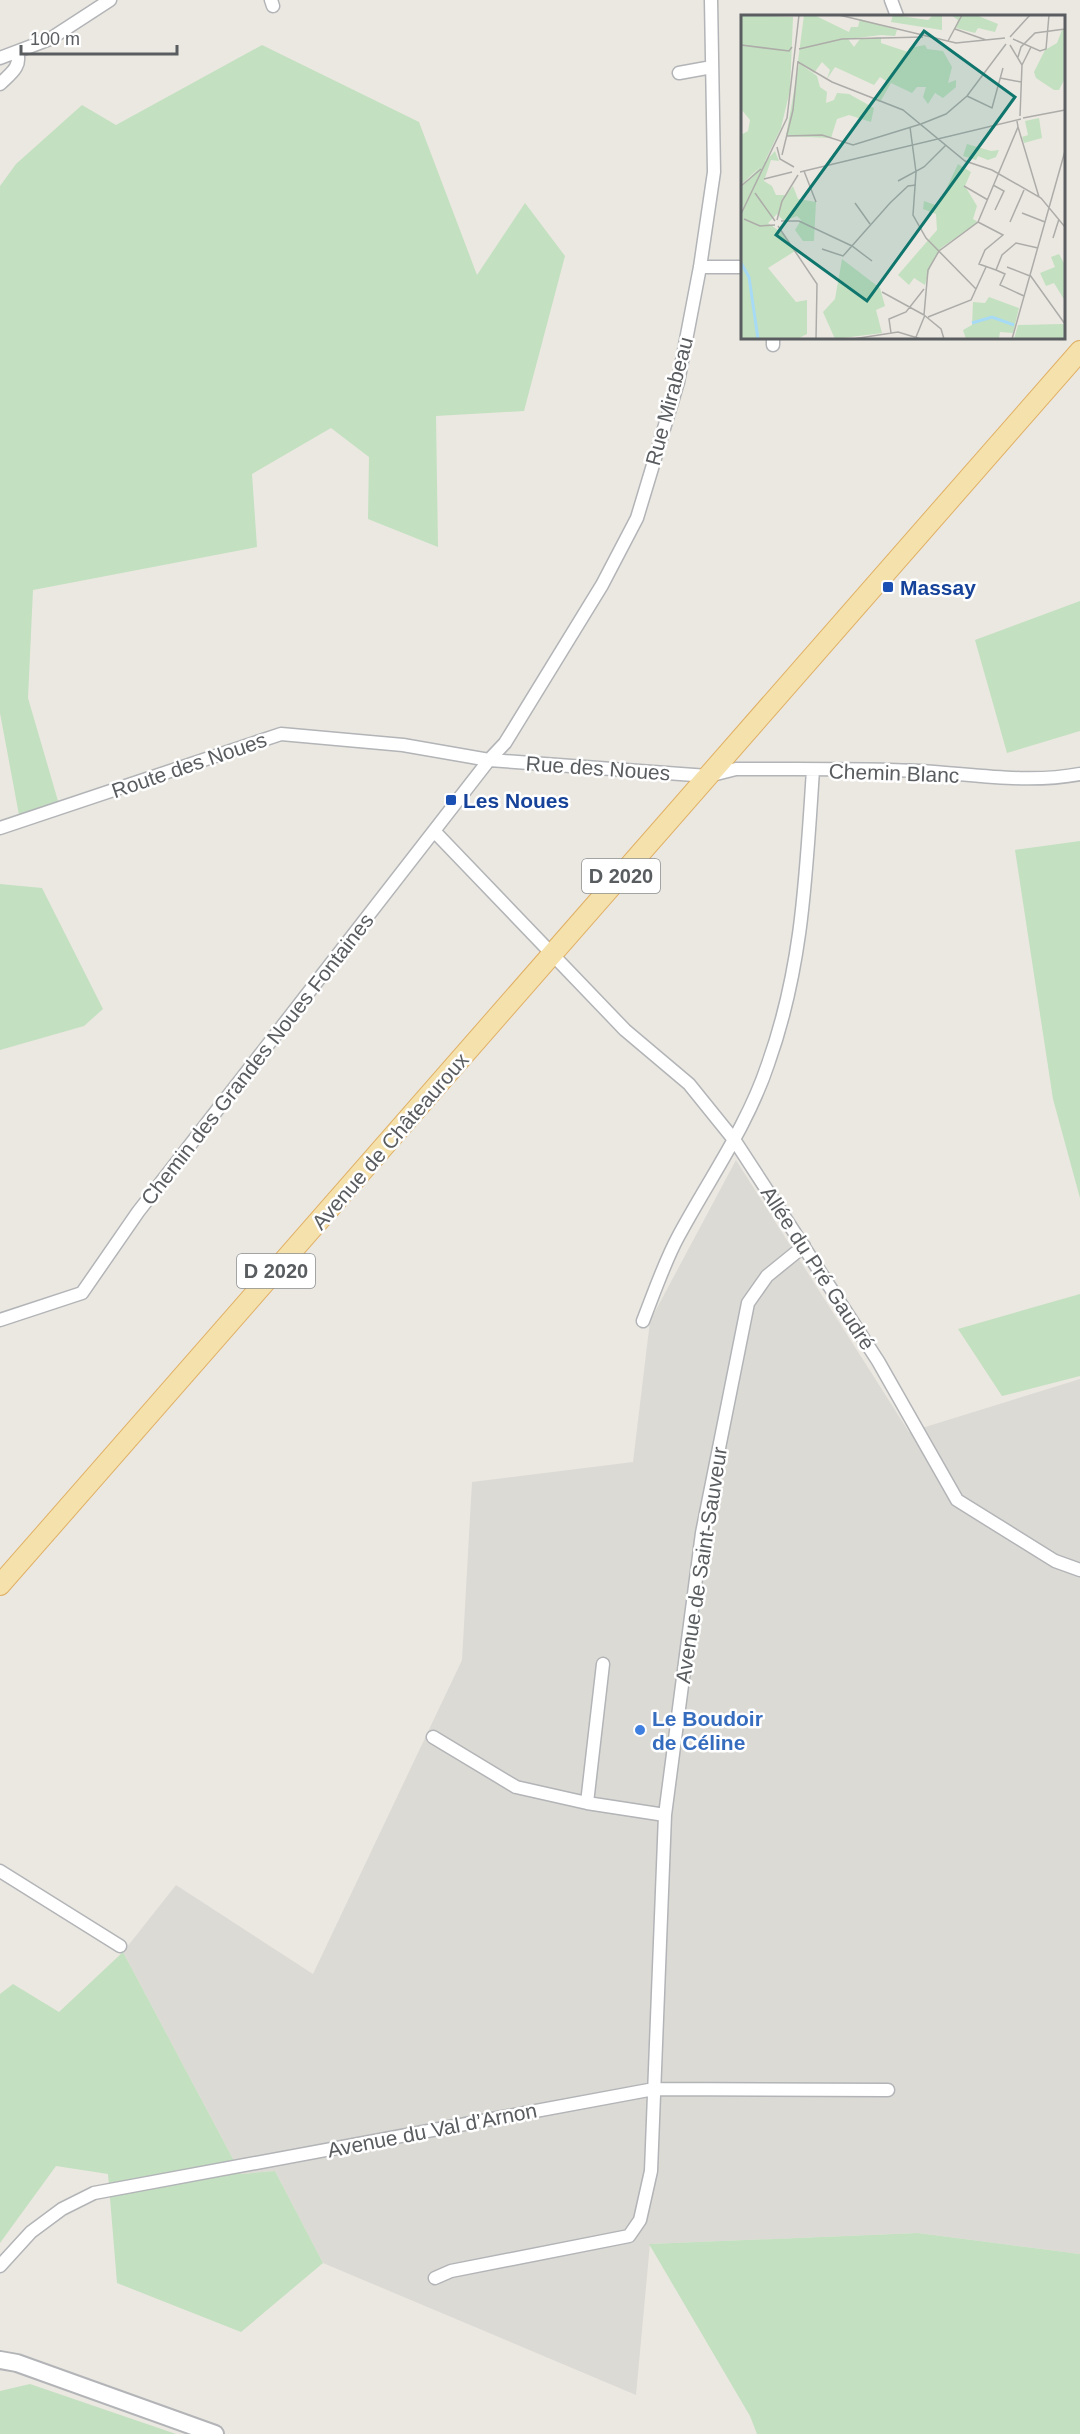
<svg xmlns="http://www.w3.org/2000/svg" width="1080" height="2434" viewBox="0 0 1080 2434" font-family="Helvetica,sans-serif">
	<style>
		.industrial { fill: #dcdad5 }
		.green { fill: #c3e0c0 }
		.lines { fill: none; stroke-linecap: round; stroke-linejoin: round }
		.minor-casing { stroke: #b2b4b7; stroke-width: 15 }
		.tertiary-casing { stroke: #b2b4b7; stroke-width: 20 }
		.primary-casing { stroke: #e0b065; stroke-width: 22 }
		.minor { stroke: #fff; stroke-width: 12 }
		.tertiary { stroke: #fff; stroke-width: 16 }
		.primary { stroke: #f5e1ac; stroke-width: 20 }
		.transit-dot { fill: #1a4fb4; stroke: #fff; stroke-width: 2 }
		.shop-dot { fill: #3f7fe0; stroke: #fff; stroke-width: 2 }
		.labels { text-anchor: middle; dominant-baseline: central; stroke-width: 5; stroke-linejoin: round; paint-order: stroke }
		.shield { fill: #fff; stroke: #8c8e90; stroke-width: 1.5 }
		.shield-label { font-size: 20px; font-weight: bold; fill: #5a5d60 }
		.street-label { font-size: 21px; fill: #5a5d60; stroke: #fff }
		.transit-label { font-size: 21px; font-weight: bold; fill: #164399; stroke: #fff; text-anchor: start }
		.shop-label { font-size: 21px; font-weight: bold; fill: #366cbe; stroke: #fff; text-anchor: start }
		.inset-river { fill: none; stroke: #a7dbf5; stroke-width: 3 }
		.inset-road { fill: none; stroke: #adaca9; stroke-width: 1.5 }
		.view { fill: #0f766e; fill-opacity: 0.15; stroke: #0f766e; stroke-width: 3 }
		.inset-edge { fill: none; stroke: #5a5d60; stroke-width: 3 }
	</style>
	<rect width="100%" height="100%" fill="#ebe8e1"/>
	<path class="industrial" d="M736,1160l173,272 171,-53v875l-162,-21 -268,11 -14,151 -313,-132 -48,-92 -34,3 -118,-222 53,-67 137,89 149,-314 10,-178 161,-20 17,-141z"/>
	<path class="green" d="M262,45l157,77 58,153 48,-72 40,53 -41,155 -88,5 2,131 -70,-28 1,-62 -38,-29 -79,46 5,73 -224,43 -5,108 30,103 -39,14 -19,-102v-527l16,-22 66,-59 34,20z
		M1080,601v130l-73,22 -32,-113z
		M1080,841v357l-27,-99 -38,-249z
		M0,884l42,4 61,121 -19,17 -84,24z
		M1080,1294v82l-78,20 -44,-67z
		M123,1952l118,222 34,-3 48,92 -82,69 -124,-49 -9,-109 -52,-8 -56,77v-249l13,-10 46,28z
		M918,2233l162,21v180h-323l-7,-18 -101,-172z
		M30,2384l146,50h-176v-43z"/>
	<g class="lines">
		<defs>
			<path id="minor" d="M271,0l2,6
				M891,0l6,16
				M0,58l50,-19 60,-39
				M679,73l33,-6
				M0,84c10,-10 22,-17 17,-32
				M700,267h42
				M773,345v-7
				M0,828l281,-94 122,11 86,15 219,16 28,-7c61,0 123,-1 184,2 53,3 107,13 160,3
				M434,831l191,199 64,54 46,57 143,220 79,139 98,61 25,9
				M0,1320l82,-27 56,-81 351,-452 16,-17 97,-158 35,-67 41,-136 22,-115 14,-95 -3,-172
				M643,1321c11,-28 21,-58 35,-84 31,-58 69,-110 90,-173 35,-98 38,-191 45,-294
				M433,1737l83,50 71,16 78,12
				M587,1803l16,-139
				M0,1871l120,75
				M0,2266l31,-34 31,-23 32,-16 560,-104 234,1
				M435,2278l16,-7 178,-35 11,-16 11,-49 14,-356 37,-282 46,-230 19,-27 37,-30"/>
			<path id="tertiary" d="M0,2360l17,3 198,71"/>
			<path id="primary" d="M0,1585l1080,-1234"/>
		</defs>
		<use href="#minor" class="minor-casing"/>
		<use href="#tertiary" class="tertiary-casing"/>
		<use href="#primary" class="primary-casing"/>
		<use href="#minor" class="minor"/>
		<use href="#tertiary" class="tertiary"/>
		<use href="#primary" class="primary"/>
	</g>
	<g class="transit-dot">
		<rect x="882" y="581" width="12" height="12" rx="3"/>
		<rect x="445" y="794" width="12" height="12" rx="3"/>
	</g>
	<circle class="shop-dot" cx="640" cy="1730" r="6"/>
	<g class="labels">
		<g class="shield">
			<rect x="582" y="859" width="78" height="34" rx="4.5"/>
			<rect x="237" y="1254" width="78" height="34" rx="4.5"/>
		</g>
		<g class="shield-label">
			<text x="621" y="876">D 2020</text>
			<text x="276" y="1271">D 2020</text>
		</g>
		<g class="street-label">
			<text transform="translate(669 401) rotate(-75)">Rue Mirabeau</text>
			<text transform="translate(189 765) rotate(-19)">Route des Noues</text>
			<text transform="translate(598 768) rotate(4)">Rue des Noues</text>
			<text transform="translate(894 773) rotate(2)">Chemin Blanc</text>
			<text transform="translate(257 1059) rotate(-52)">Chemin des Grandes Noues Fontaines</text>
			<text transform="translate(390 1141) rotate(-49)">Avenue de Châteauroux</text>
			<text transform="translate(818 1268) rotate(57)">Allée du Pré Gaudré</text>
			<text transform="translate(701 1565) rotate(-81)">Avenue de Saint-Sauveur</text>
			<text transform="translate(432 2130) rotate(-11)">Avenue du Val d’Arnon</text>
		</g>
		<g class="transit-label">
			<text x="900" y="587">Massay</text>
			<text x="463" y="800">Les Noues</text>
		</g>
		<g class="shop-label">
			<text x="652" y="1718">Le Boudoir<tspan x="652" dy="24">de Céline</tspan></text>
		</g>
	</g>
	<g transform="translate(741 15)">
		<rect width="324" height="324" fill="#ebe8e1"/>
		<path d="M0,0l52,2 -3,73 -9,38 -17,35 -23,22v-50l7,-4 2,-11 -9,-11zM63,0h10l35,17 2,-5h7l2,-8 37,11 -2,6 -14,-1 -33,4 6,8 6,-8 21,-2v6l27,9 1,-4 16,-3 2,4 16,2 9,16 -4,16 8,-3v7l-13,11 -8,-5 -7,11 -5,-7 3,-10h-9l-5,6 -21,-10 -11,19 -4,-1 10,-20 -6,-4 -6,8 -39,-18 -8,12 3,-9 -8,-8 -8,11 -16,-12zM152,0l35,5 5,-5h9v15l-51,-8zM210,0h25l22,9 -3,8 -17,-4 -3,5 -19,-5 2,-8zM321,15h3v48l-6,12h-5l-18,-12 -2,-6 11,-22 12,-7zM58,48l18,13 3,11 7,5 -1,11 8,-3 3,-7 12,1 25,14 -3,14 -22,-7 -12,4 -6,19 -45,-2zM298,103l3,20 -18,5 -2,-6 6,-2 -3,-14zM226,129l24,7 8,-1 -3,7 -8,3 -10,-4 -2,4 -13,-4zM34,136l4,10 -8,-1 -7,21 8,5 4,9h10l7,-9 5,13 18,3 -2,39h-11l-8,-11 6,-10 -4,-4 -13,5 -7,-7 -9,9 14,10 13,18 -27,17 28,34 11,-2v34l-10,5h-56v-152zM217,149l13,8 -6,14 12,20 -4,13 5,3 -37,26 -10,16 -6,21 -11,-7 -5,7 -11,-10 39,-45 -1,-16 -13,-5 1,-8 14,5zM318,239l6,11v36l-11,-18 -8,3 -6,-13 15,-6 -4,-10zM101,244l38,29 5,18 -9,4 6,23 -47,6 -12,-27 12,-13zM248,282l30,11 -6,25 -13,-1 -1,6 -33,1 -3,-9 9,-5 1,-23 12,1zM277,310l46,-1 1,15h-51z" fill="#c3e0c0"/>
		<path class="inset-river" d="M0,248l8,14 9,62M231,308l20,-6 22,8"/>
		<path class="inset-road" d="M98,0l117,28 49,-5M214,14l31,11M269,22l20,-22M272,24l27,12 6,-2 3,-34M207,26l14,-26M0,30l48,6 3,-4M269,30l12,20 -2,51M58,34l43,-10 81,-2M277,42l3,-10 14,-14 30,-4M57,47l34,20 71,28 62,51 27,9 49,28 24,29M281,50l9,-18M259,63l21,4M226,81l25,12 11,-40M282,103l42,-8M169,112l6,45 -3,43 13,23 50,51M277,112l21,70M45,121l36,-1 31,10 68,-21 25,-10 21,-18 39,-52M36,132l3,12 14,8M41,140l11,-45 5,-49M63,156l12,31M59,157l221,-53M23,164l28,-7M157,166l26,-14 22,-22M252,170l11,6 -9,19M0,171l20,-17M223,171l24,14M14,178l20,28M114,188l15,21M281,198l23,9M0,199l46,-96 12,-103M3,204l16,7 15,-1M36,205l5,-19 16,-26M40,206h18l53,25 20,15M237,207l25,13 -18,15 -6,14 17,6 6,-15 14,-12 22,5M269,207l14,-32M37,211l39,58 -1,55M312,223l6,-19M81,234l21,7 47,-53 18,-17 8,-1M266,252l23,9M255,255l9,4 -5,11 24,11M289,260l35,49M141,277l42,23M187,302l43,-17 15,-33M150,318l-2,-14 17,-7 18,-23M175,322l9,-22M112,324l45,-7 23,7M203,324l-3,-10 -17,-14 4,-45 11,-19 39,-29 40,-95 -1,-6M271,324l53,-188"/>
		<path class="view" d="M183,16l91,66 -148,204 -91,-66z"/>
		<rect width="324" height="324" class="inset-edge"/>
	</g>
	<path d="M21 45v9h156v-9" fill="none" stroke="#5a5d60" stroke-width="3"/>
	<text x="30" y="45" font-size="18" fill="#5a5d60" stroke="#ffffff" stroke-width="4.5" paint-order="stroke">100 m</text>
</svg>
